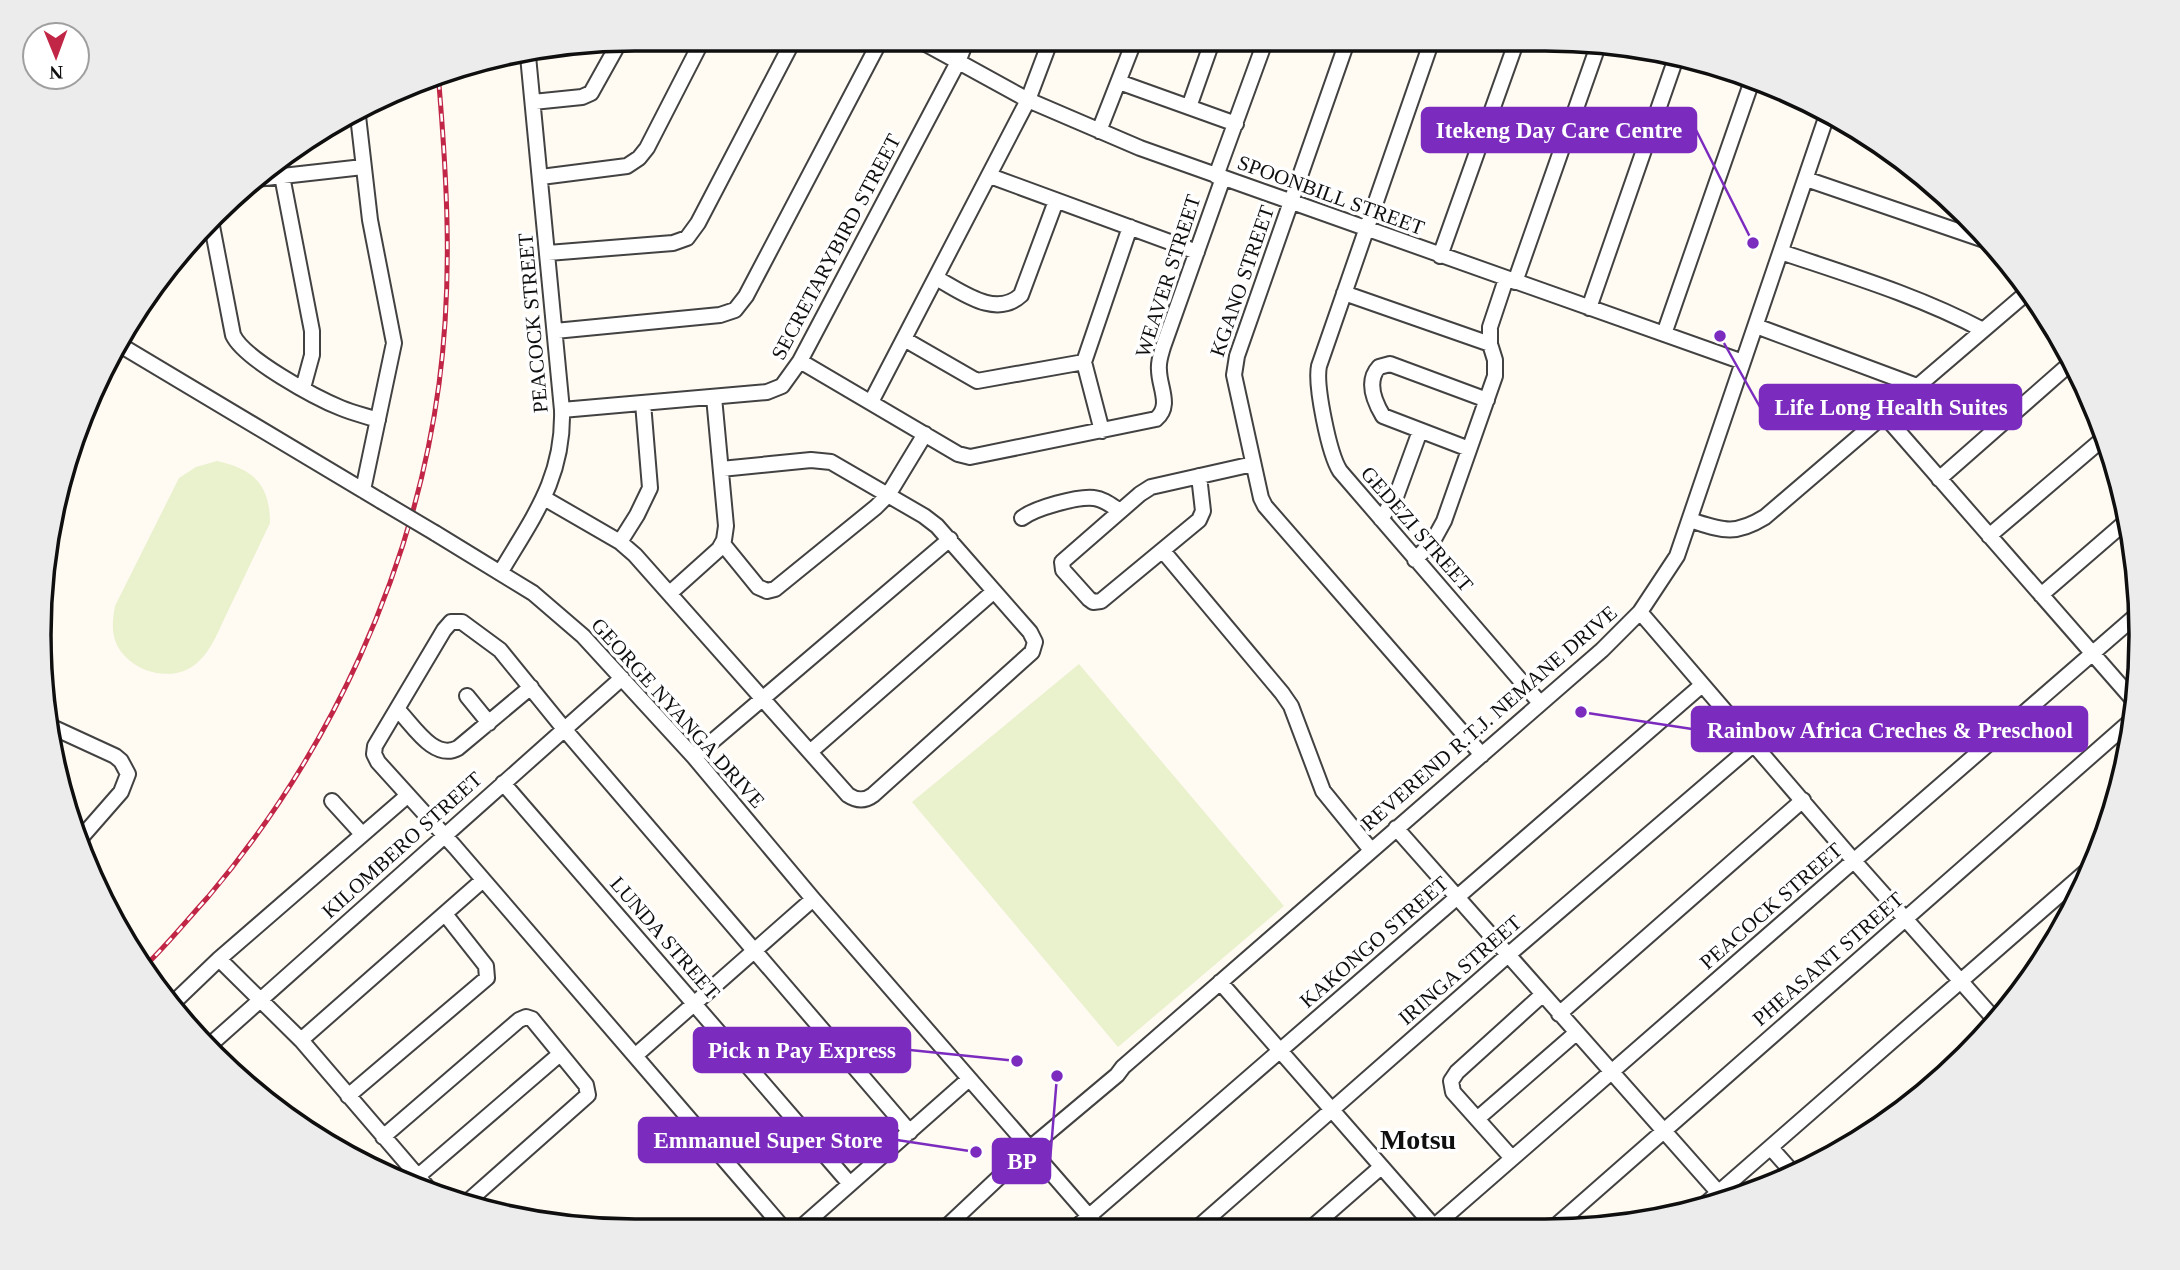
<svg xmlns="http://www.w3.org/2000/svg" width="2180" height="1270" viewBox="0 0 2180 1270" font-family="Georgia,serif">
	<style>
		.pitch { fill: #eaf1cd }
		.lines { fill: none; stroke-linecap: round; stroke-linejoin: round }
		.minor-casing { stroke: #424242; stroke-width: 18 }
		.minor { stroke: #fff; stroke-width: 14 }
		.rail-casing { stroke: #c12646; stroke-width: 5 }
		.rail { stroke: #fff; stroke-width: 2.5; stroke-dasharray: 8; stroke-linecap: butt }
		.minor-bridge-casing { stroke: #424242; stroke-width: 18; stroke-linecap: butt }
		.minor-bridge { stroke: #fff; stroke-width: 14 }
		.labels { text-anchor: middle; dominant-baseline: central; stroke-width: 7; stroke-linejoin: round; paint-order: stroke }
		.street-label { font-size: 21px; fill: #0f0f0f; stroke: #fff }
		.district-label { font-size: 28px; font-weight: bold; fill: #0f0f0f; stroke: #fff }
		.rim { fill: none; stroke: #0f0f0f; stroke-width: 3.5 }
		.leader { fill: none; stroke: #7b2cbf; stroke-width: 2.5 }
		.callout-dot { fill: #7b2cbf; stroke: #fff; stroke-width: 2.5 }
		.callout { fill: #7b2cbf; stroke: #7b2cbf; stroke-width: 2.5 }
		.callout-label { font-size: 23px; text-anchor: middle; font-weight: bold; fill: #fff }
	</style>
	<rect width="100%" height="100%" fill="#fffaf2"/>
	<path class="pitch" d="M217,461c36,8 53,23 53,62 -14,29 -28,59 -42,88 -8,16 -16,39 -30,51 -18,18 -51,14 -69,-2 -18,-15 -18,-33 -14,-54l64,-128 17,-11z
		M1079,664l205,242 -166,141 -206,-245z"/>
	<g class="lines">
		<defs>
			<path id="minor" d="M917,39l111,61 112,48 603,214
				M1348,39l-111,317 -3,19 27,123 4,8 217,249
				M1432,40l-113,326c-4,19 10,88 21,105l200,232
				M1119,82l117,42
				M533,102l49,-5 9,-4 29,-52
				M1189,107l24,-68
				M358,116l12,104 24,123 -31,147
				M1099,131l36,-92
				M282,176l30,155v24l-9,33
				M990,176l207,76
				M1216,176l50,-137
				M541,177l86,-11 12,-8 8,-10 56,-109
				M256,179l107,-12
				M1806,179l184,63
				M212,226l21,109c11,24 83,63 108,73 12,5 25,8 37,12
				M1781,252c68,23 138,44 202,78
				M548,253l125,-10 14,-5 11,-15 96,-184
				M1440,256l77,-216
				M936,278c25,13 59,41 85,17l35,-94
				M1515,282l84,-239
				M1344,293l146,51 5,16v16l-51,145 -11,20 -18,19
				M1589,308l87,-250
				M1756,326l161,60
				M555,331l165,-16 15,-5 11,-14 135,-257
				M1664,334l89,-256
				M904,339l73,42 107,-19
				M1490,344v-17l16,-48
				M120,345l261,156
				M800,361l158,93 12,3 186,-38c16,-13 3,-32 3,-49 -1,-8 2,-16 4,-23l60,-169
				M871,402l157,-302 23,-61
				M562,410l205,-18 15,-6 18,-25 158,-299 9,-23
				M1884,415l251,287
				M1102,431l-18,-69 46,-135
				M1469,449l-86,-33c-9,-15 -17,-35 -4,-49l11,-3 97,36
				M1199,476l4,35 -4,9 -98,81 -8,1 -4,-3 -26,-29 -1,-8 78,-68 11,-7 102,-23
				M1939,479l133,-117
				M544,498l76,44 15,13 213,240c9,6 17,6 25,0l159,-143 3,-10 -5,-10 -93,-106 -13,-10 -93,-54 -20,-2 -90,9
				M1022,518c13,-10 56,-22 72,-20 10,1 18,8 26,13
				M1381,519l16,-25 23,-63
				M1690,520c32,10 44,16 75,-3l265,-227
				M435,533l98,60 50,43 111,121 119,142 288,331
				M1989,536l116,-99
				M620,542l17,-27 13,-27 -7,-85
				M723,544l35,43 9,4 8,-2 101,-82 12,-12 37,-61
				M1163,551l119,142 9,13 32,85 48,59
				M500,573c33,-56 64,-95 62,-163l-34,-354
				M670,593l49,-44 5,-9 2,-14 -12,-129
				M2041,595l89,-77
				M1640,612l214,249 142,160
				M467,696l22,27
				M398,710c15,15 36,51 60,38l73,-61
				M52,727l63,29 6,5 7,13 -7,18 -42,48
				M810,752l183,-160
				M694,757l256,-218
				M503,783l347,401
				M332,801l30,33
				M1396,828l322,364
				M219,959l82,81 133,155
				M1220,982l217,248
				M170,1006l49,-47 188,-163
				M1559,1014l244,-214
				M301,1040l182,-160
				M211,1044l411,-366
				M636,1055l177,-156
				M348,1096l139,-118 -1,-12 -41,-52
				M1477,1119l99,-86
				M383,1137l136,-117 7,-3 6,2 54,66 2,10 -123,109
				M1771,1148l23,26
				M1511,1157l-58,-65 -2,-11 6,-9 85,-77
				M417,1177l143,-123
				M1702,1207l395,-345
				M785,1230l-330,-383 -77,-85 -4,-8 1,-8 69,-116 7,-8h11l38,28 65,80 345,402
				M798,1230l171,-151
				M943,1230l87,-82 87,-73 6,-8 479,-417 38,-38 37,-56 150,-441
				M1073,1230l629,-545
				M1195,1230l313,-275 246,-211
				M1309,1230l72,-63
				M1430,1230c235,-207 473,-411 709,-617
				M1551,1230l582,-511"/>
		</defs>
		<use href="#minor" class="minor-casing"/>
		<use href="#minor" class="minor"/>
		<defs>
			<path id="rail" d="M144,967c23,-22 43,-47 64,-70 122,-144 206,-326 231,-513 14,-105 8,-207 -1,-311"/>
		</defs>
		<use href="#rail" class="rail-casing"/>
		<use href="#rail" class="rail"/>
		<defs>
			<path id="minor-bridge" d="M381,501l54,32"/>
		</defs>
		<use href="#minor-bridge" class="minor-bridge-casing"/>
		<use href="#minor-bridge" class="minor-bridge"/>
	</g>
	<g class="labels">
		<g class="street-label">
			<text transform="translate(1331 195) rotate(20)">SPOONBILL STREET</text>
			<text transform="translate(836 247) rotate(-62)">SECRETARYBIRD STREET</text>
			<text transform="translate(1168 276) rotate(-72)">WEAVER STREET</text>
			<text transform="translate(1242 281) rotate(-71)">KGANO STREET</text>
			<text transform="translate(533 323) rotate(-95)">PEACOCK STREET</text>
			<text transform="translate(1417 529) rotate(49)">GEDEZI STREET</text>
			<text transform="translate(678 713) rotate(48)">GEORGE NYANGA DRIVE</text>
			<text transform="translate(1489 718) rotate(-41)">REVEREND R.T.J. NEMANE DRIVE</text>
			<text transform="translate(402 845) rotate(-42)">KILOMBERO STREET</text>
			<text transform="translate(1771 906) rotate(-41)">PEACOCK STREET</text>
			<text transform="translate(665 938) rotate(49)">LUNDA STREET</text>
			<text transform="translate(1374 942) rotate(-41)">KAKONGO STREET</text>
			<text transform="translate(1828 959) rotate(-41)">PHEASANT STREET</text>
			<text transform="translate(1460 970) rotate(-41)">IRINGA STREET</text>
		</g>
		<g class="district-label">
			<text x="1418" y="1139">Motsu</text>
		</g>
	</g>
	<path d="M0 0H2180V1270H0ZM635 51H1545A584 584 0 0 1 2129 635V635A584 584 0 0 1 1545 1219H635A584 584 0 0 1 51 635V635A584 584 0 0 1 635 51Z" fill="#ececec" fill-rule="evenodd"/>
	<path class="rim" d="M635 51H1545A584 584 0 0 1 2129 635V635A584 584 0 0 1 1545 1219H635A584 584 0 0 1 51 635V635A584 584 0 0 1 635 51Z"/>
	<path class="leader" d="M1753 243L1696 130M1720 336L1760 407M1581 712L1692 729M1017 1061L910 1050M976 1152L897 1140M1057 1076L1050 1161"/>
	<g class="callout-dot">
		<circle cx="1753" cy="243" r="7"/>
		<circle cx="1720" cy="336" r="7"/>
		<circle cx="1581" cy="712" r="7"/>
		<circle cx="1017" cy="1061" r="7"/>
		<circle cx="976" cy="1152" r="7"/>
		<circle cx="1057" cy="1076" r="7"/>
	</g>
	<g class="callout">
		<rect x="1422" y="108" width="274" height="44" rx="7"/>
		<rect x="1760" y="385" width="261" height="44" rx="7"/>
		<rect x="1692" y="707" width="395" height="44" rx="7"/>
		<rect x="694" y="1028" width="216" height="44" rx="7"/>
		<rect x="639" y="1118" width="258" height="44" rx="7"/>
		<rect x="993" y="1139" width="57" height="44" rx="7"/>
	</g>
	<g class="callout-label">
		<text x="1559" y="138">Itekeng Day Care Centre</text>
		<text x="1891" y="415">Life Long Health Suites</text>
		<text x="1890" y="738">Rainbow Africa Creches &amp; Preschool</text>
		<text x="802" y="1058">Pick n Pay Express</text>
		<text x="768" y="1148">Emmanuel Super Store</text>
		<text x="1022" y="1169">BP</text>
	</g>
	<g transform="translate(56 56) rotate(179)"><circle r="33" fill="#ffffff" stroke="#9f9f9f" stroke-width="2"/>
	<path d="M0-5L12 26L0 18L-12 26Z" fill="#c12646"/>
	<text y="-10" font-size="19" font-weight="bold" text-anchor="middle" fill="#0f0f0f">N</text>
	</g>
</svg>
